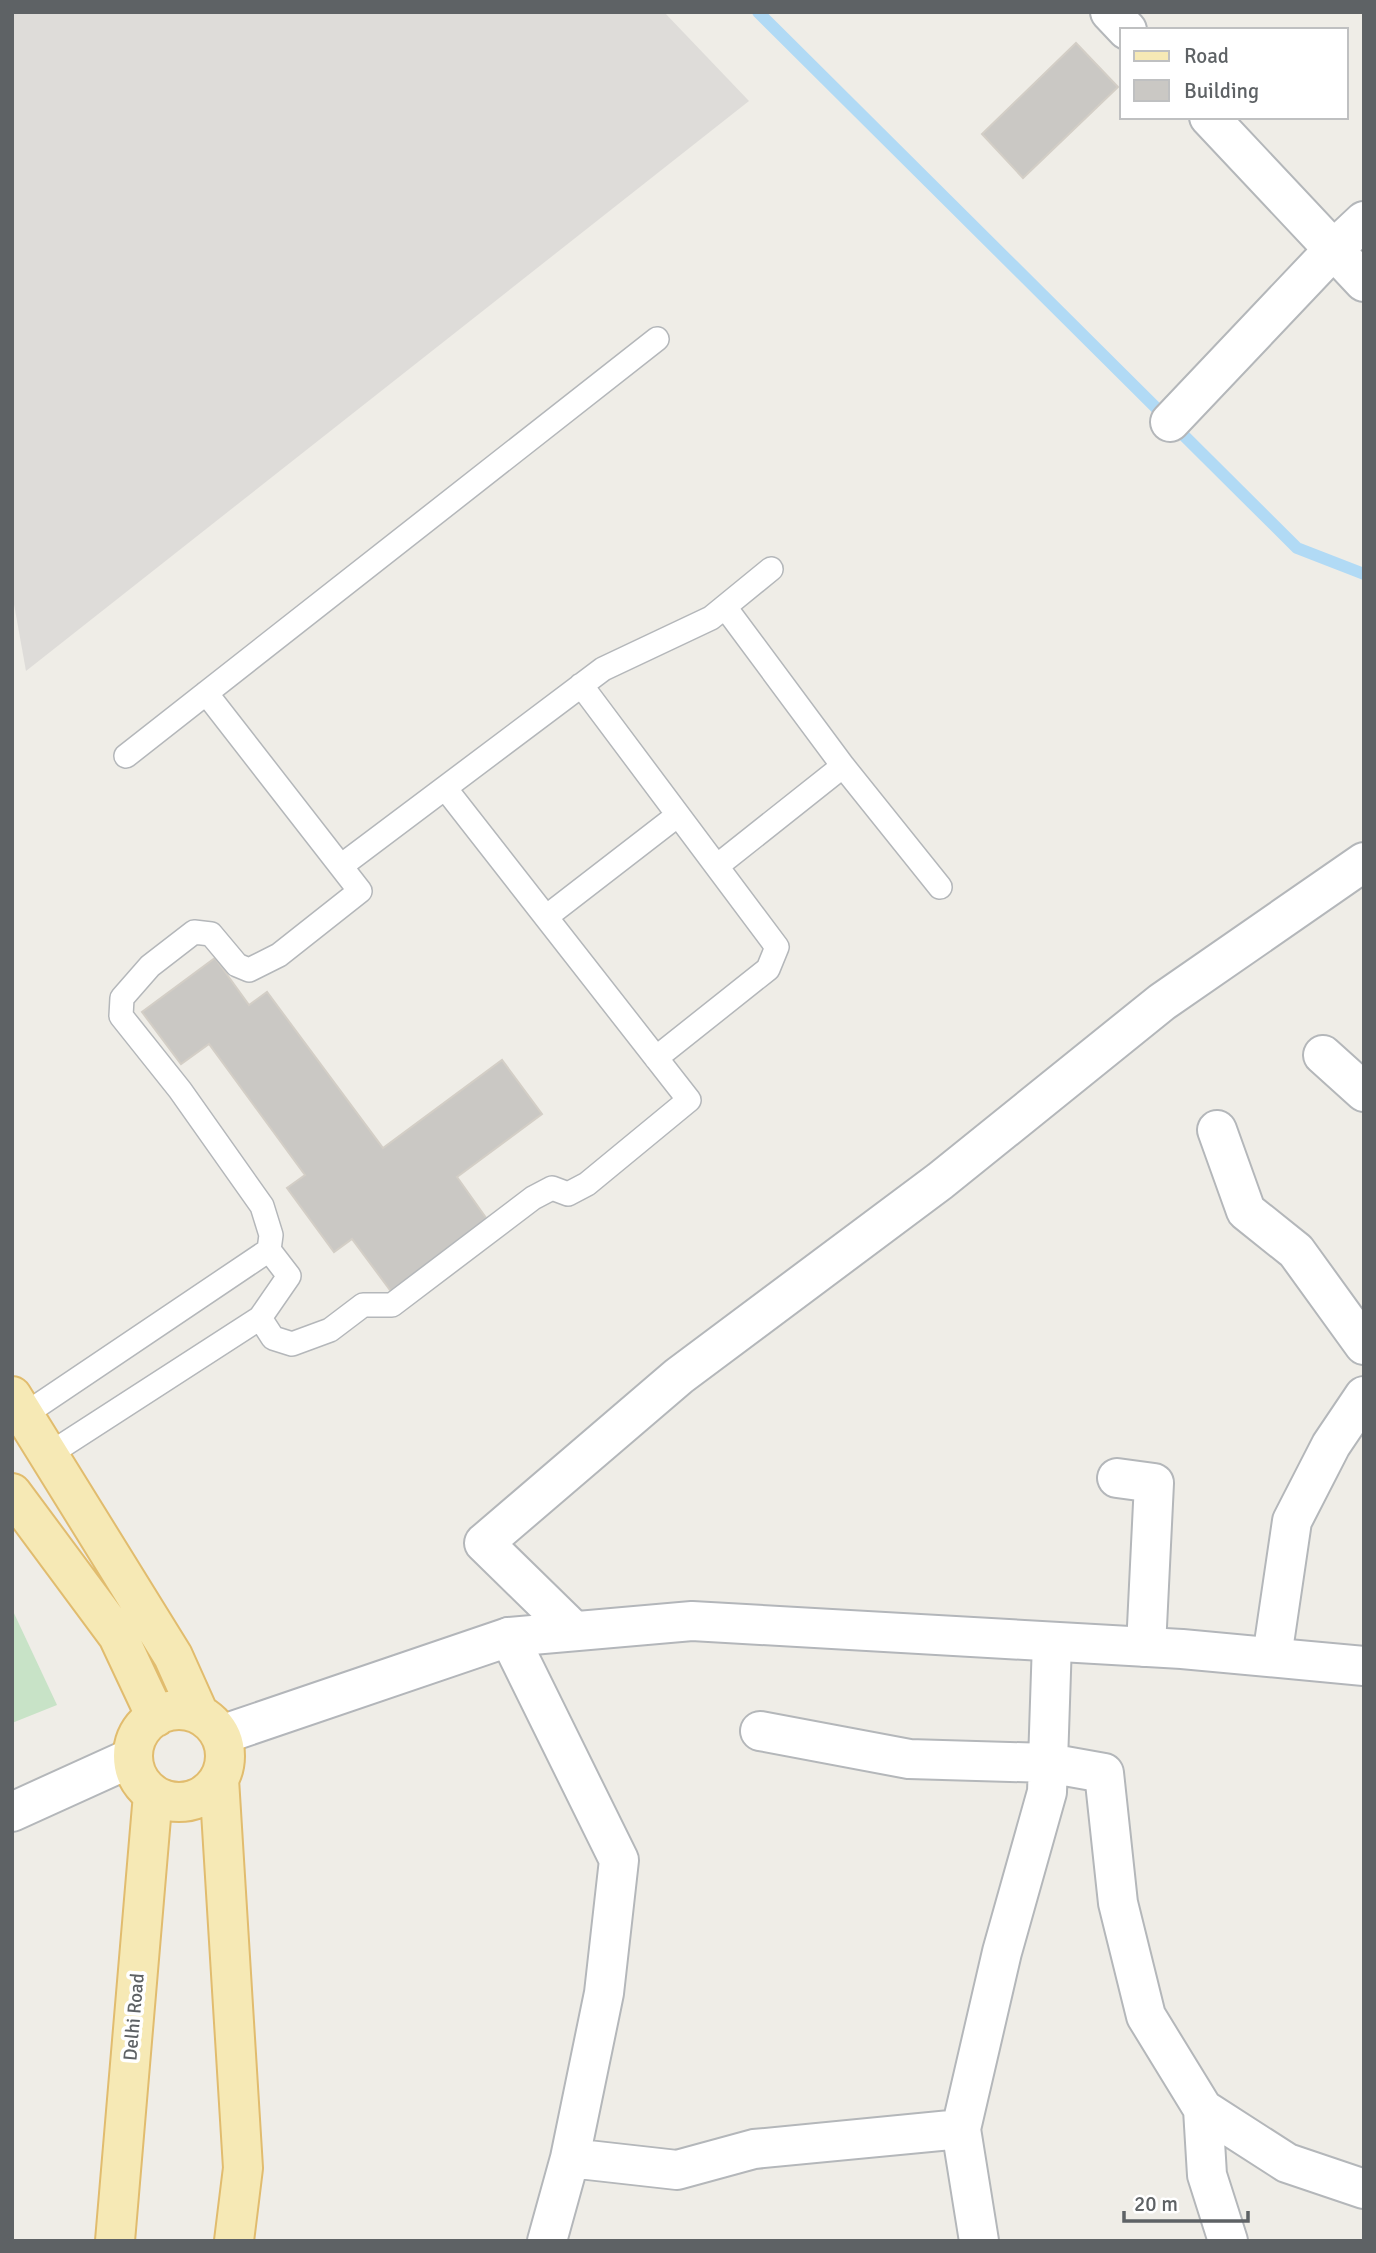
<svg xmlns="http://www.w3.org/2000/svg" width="1376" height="2253" viewBox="0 0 1376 2253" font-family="Signika,sans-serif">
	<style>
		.industrial { fill: #dedcd9 }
		.green { fill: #c8e3c7 }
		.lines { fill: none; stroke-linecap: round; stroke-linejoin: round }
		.stream { stroke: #b1daf5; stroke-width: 12 }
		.building { fill: #cac8c4; stroke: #d3cec6; stroke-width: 2 }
		.service-casing { stroke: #b4b7ba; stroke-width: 26 }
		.minor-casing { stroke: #b4b7ba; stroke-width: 42 }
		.tertiary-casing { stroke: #b4b7ba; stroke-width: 42 }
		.secondary-casing { stroke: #b3b6ba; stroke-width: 42 }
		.primary-casing { stroke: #e1bc6e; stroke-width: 42 }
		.service { stroke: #fff; stroke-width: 23 }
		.minor { stroke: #fff; stroke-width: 38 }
		.tertiary { stroke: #fff; stroke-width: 38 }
		.secondary { stroke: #fff; stroke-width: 38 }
		.primary { stroke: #f6e9b5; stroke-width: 38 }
		.labels { text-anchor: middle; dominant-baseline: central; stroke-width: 7; stroke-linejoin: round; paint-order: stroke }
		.street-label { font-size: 19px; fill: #5e6265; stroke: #fff }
	</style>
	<rect width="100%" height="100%" fill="#efede7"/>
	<path class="industrial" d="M12,12h652l85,89 -723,570 -14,-78z"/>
	<path class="green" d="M12,1609l45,96 -45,18z"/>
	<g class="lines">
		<path class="stream" d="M758,12l539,536 67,26"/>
	</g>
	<path class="building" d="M1076,43l42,44 -95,91 -41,-44z
		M215,958l34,47 18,-13 116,156 119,-88 40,54 -85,63 32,45 -96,72 -41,-55 -18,13 -47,-64 18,-13 -96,-131 -28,20 -39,-52z"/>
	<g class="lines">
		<defs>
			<path id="service" d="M581,685l196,262 -9,22 -112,89
				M126,756l531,-417
				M843,766l97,121
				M341,866l262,-197 108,-51 60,-49
				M717,866l126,-100 -118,-159
				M546,917l132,-102
				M260,1318l13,20 19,6 38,-14 33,-25h29l141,-107 19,-10 16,6 19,-10 102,-84 -244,-312
				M24,1415l245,-165 2,-15 -9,-29 -82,-116 -59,-74 1,-18 28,-32 44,-34 17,2 26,31 12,5 30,-15 81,-64 -154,-198
				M48,1455l212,-137 29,-42 -20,-26"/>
			<path id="minor" d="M1110,12l17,18
				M1209,117l155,165
				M1170,422l163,-172 31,-29
				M1323,1055l41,37
				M1217,1130l29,81 50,40 68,94
				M1117,1478l37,5 -8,164
				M509,1637l110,223 -15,133 -34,165 107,12 77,-21 207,-20
				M1272,1657l20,-136 39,-76 33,-49
				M760,1731l149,28 139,4 56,10 14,130 28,113 57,93 84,54 77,26
				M1203,2109l4,66 21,66
				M547,2241l23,-83
				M979,2241l-18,-112 41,-177 45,-160 5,-150"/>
			<path id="tertiary" d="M574,1631l-90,-88 195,-167 261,-195 222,-179 202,-140
				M12,1812l121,-55"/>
			<path id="secondary" d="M221,1735l288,-98 183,-16 490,28 182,17"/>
			<path id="primary" d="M12,1396l161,260 26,58
				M12,1493l106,143 38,81
				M133 1756a46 46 0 1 1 92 0a46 46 0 1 1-92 0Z
				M219,1779l24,389 -9,73
				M115,2241l38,-447"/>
		</defs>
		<use href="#service" class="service-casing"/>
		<use href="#minor" class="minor-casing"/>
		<use href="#tertiary" class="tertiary-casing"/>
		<use href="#secondary" class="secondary-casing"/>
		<use href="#primary" class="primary-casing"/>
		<use href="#service" class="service"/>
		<use href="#minor" class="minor"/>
		<use href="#tertiary" class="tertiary"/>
		<use href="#secondary" class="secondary"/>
		<use href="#primary" class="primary"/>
	</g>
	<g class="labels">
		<g class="street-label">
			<text transform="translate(134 2017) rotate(-85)">Delhi Road</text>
		</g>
	</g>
	<rect width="1376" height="2253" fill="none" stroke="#5e6265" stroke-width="28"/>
	<rect x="1120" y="28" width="228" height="91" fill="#ffffff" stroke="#bfc0c1" stroke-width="2"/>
	<rect x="1134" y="51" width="35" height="10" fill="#f6e9b5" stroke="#bfc0c1" stroke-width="2"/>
	<text x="1184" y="63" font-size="21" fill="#5e6265">Road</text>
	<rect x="1134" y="80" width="35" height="21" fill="#cac8c4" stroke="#bfc0c1" stroke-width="2"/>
	<text x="1184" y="98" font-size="21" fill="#5e6265">Building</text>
	<path d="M1124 2211v10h124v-10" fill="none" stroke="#5e6265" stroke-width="3.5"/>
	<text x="1134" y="2211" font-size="21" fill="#5e6265" stroke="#ffffff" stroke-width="5" paint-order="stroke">20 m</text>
</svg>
